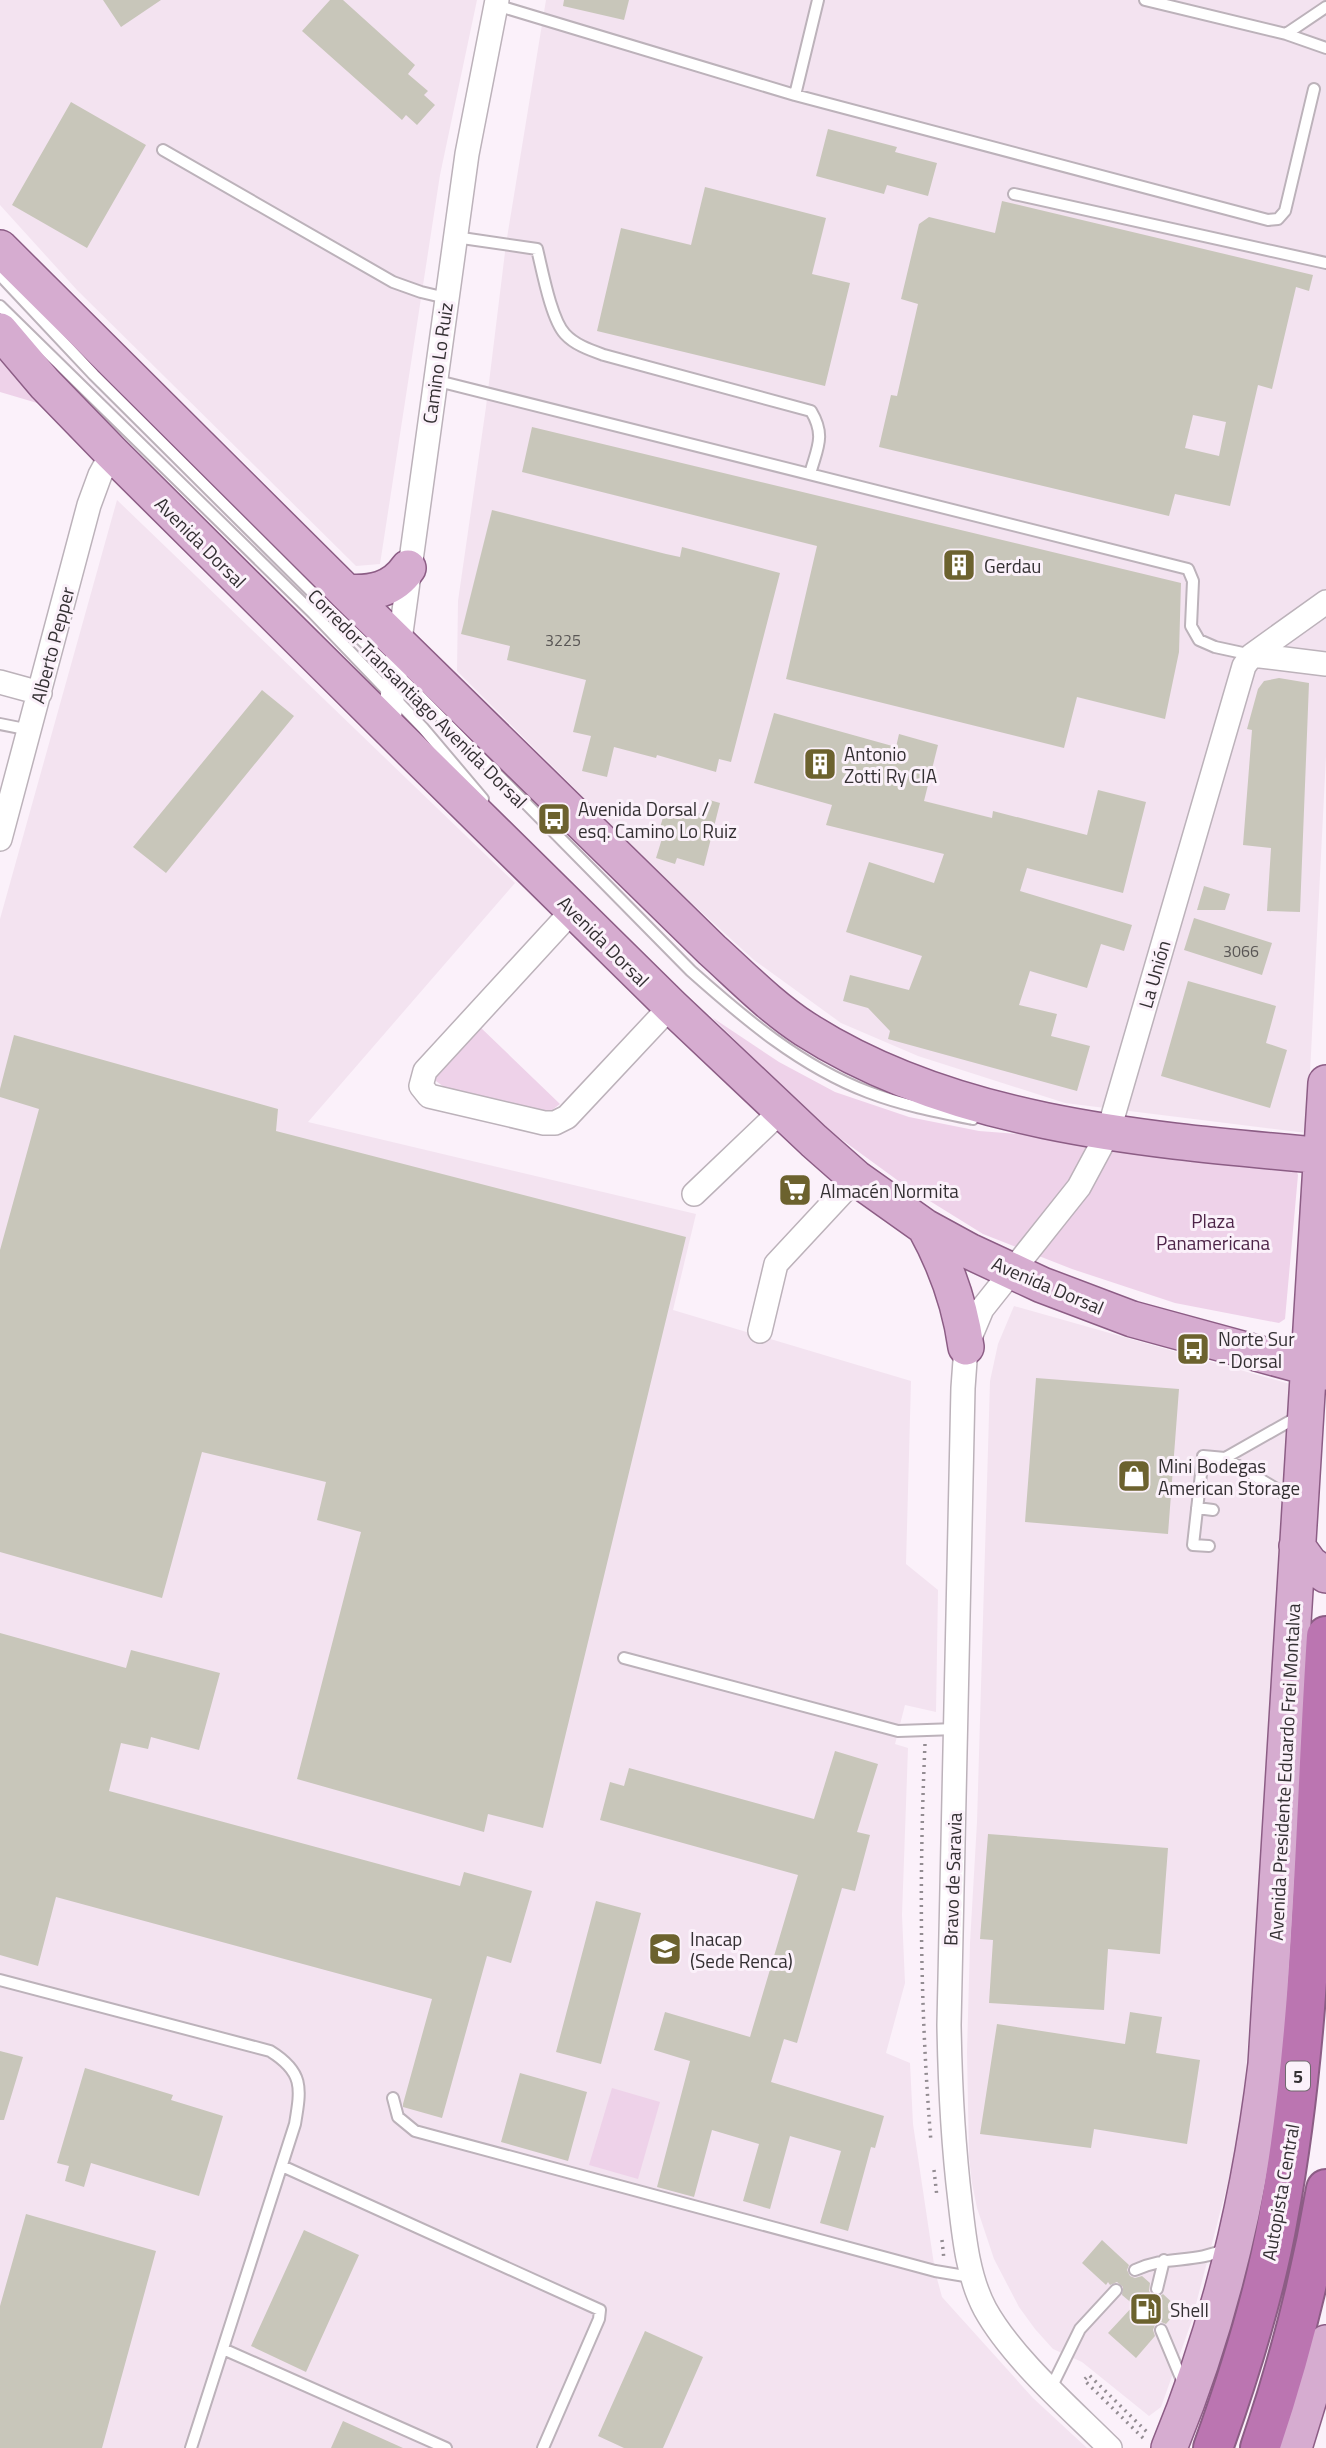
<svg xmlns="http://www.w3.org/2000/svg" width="1326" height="2448" viewBox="0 0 1326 2448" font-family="'Titillium Web',sans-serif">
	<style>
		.built { fill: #f3e3f0 }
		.green { fill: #eed2e9 }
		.building { fill: #c8c6ba; fill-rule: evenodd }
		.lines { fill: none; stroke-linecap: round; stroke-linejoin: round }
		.service-casing { stroke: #bcb2ba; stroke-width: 14 }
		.minor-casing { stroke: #bcb2ba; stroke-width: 26 }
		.primary-casing { stroke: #8c5d85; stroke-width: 38 }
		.motorway-casing { stroke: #8c5d85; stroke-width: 42 }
		.path { stroke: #938c92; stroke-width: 3.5; stroke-dasharray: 2 5; stroke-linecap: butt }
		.service { stroke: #fff; stroke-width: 10 }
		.minor { stroke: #fff; stroke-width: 23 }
		.primary { stroke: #d6acd0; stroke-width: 35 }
		.motorway { stroke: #bb75b1; stroke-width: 38 }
		.labels { text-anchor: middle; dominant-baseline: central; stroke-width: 6; stroke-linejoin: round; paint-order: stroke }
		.number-label { font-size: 16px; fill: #595655 }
		.shield { fill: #fbf1fa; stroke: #706a6f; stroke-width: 2 }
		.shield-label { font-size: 18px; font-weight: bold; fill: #343033 }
		.street-label { font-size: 19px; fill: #343033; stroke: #fbf1fa }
		.poi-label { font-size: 19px; fill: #343033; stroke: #fbf1fa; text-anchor: start }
		.park-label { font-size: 19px; fill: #4d2448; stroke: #fbf1fa }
	</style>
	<rect width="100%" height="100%" fill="#fbf1fa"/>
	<path class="built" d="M0,0h477l-37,175 -60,389 -24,2 -279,-276 -77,-85z
		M546,0h780v756l-19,377 -242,-30 -147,-47 -77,-33 -87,-63 -89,-81 -208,-208 1,-70 28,-194 20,-163z
		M117,500l398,383 -207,239 388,92 -23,96 238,71 -5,183 32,26 -2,122 -31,-7 -10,39 13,4 -6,167 3,68 -19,70 24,10 3,61 22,147 7,26 91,101 54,50h-1087v-1529z
		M1014,1306l276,78 -13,189 -3,126 -33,434 -50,190 -30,84 -12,9 -67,-54 -29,-13 -18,-20 -16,-22 -25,-48 -17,-51 -5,-25 -3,-26 -2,-105 3,-109 7,-121 13,-441 8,-37z"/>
	<path class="green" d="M0,355l44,50 -44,-13z
		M713,1018l66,44 56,30 74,25 70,14 103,8 212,25 4,11 -13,144 -6,4 -104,-20 -103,-34 -89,-35 -79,-49 -74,-54 -60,-56z
		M479,1026l81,78 -12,9 -104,-26 -8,-6v-6z
		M612,2088l48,14 -22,77 -49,-14z"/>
	<path class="building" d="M103,0h58l-40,27z
		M330,0h13l72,65 -7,9 20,17 -4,4 11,10 -18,20 -11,-10 -4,5 -100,-89z
		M564,0h65l-5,20 -61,-14z
		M71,102l75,43 -59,103 -75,-43z
		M828,129l69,18 -2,5 42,11 -9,33 -41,-11 -3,9 -68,-18z
		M705,187l121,31 -14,56 38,9 -25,103 -228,-55 24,-103 70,17z
		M1002,201l311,74 -4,16 -13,-4 -24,102 -14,-4 -28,121 -55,-12 -6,22 -290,-69 12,-52 6,1 21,-92 -17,-5 18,-75 10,-7 66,16zM1193,415l33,7 -7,34 -34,-8z
		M532,427l649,156 -2,69 -14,67 -88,-22 -13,51 -278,-69 31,-133 -295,-74z
		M492,510l174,44 14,3 2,-10 98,26 -49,189 -12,-3 -3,13 -59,-17 -1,3 -42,-11 -7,30 -25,-6 9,-35 -18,-4 13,-52 -79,-20 3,-14 -49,-12z
		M1279,678l30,5 -9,229 -33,-1 4,-63 -28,-3 9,-115 -5,-1 11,-40 6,-8z
		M262,690l32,26 -128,157 -33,-26z
		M774,713l122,34 3,-13 39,11 -14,56 68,17 1,-7 94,24 11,-45 48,12 -23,91 -96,-25 -7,23 112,34 -8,26 -23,-7 -14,44 -57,-17 -11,34 38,9 -6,22 39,10 -13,45 -189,-52 2,-8 -22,-23 -25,-7 7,-26 59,15 13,-34 -76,-24 23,-70 65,21 10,-29 -118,-29 6,-20 -78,-22z
		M706,799l14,4 -16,63 -27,-8 -2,6 -19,-6 8,-26 -5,-1 8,-27 34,10z
		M1204,886l26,8 -5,16h-28z
		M1194,918l78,25 -10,32 -78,-25z
		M1188,981l88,25 -10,37 21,7 -17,58 -109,-32z
		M14,1035l264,74 -2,22 410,106 -143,591 -55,-14 -4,18 -187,-53 64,-247 -44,-12 9,-38 -124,-30 -40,146 -162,-46v-302l39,-141 -39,-12v-8z
		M800,1177l9,12 -18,15 -10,-12z
		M1036,1378l143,11 -11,145 -143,-12z
		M0,1633l126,35 5,-18 89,23 -21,77 -48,-13 -3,12 -27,-6 -12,48 351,95 4,-14 68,19 -21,72 -24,-7 -45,162 -39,-11v-3l29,-105 -376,-102 -18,69 -38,-11z
		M835,1751l43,13 -21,68 13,3 -15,56 -13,-3 -45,155 -13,-4 -13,43 113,34 -9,32 -4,-1 -23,84 -28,-8 21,-72 -51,-15 -20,73 -27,-8 16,-57 -47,-14 -18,67 -37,-10 33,-126 -36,-11 11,-38 85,25 48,-162 -198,-55 10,-38 14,4 5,-18 185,51z
		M988,1834l180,14 -8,106 -52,-5 -4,61 -115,-7 4,-63 -13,-1z
		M596,1901l45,12 -40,151 -45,-12z
		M1130,2012l32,5 -6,36 44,7 -13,84 -93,-15 -3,19 -111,-14 17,-110 128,20z
		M0,2051l23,6 -19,63h-4z
		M85,2068l88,27 -2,5 52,16 -24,80 -108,-33 -7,24 -19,-6 4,-15 -12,-3z
		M520,2073l67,19 -19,69 -67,-19z
		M26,2214l130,37 -54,197h-102v-142z
		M304,2230l55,25 -53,117 -55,-26z
		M1102,2240l27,25 -2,5 3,6 5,2 7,-2 8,7 -1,8 3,4 7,2 4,-3 16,15 -13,15 -5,-2 -6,3 -2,5 2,6 -19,22 -28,-25 26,-28 -12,-10 1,-8 -6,-5 -7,3 -2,-3 -2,3 -24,-22z
		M645,2331l58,26 -40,91h-39l-26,-12z
		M343,2421l60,27h-72z"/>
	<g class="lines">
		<defs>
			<path id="service" d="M1145,0l141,34 40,14
				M496,5l299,90 473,125 10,-1 7,-8 29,-122
				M1286,34l40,-27
				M795,95l23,-95
				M163,150l230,132 28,10 25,6
				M1014,194l312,69
				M455,237l82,12c5,20 14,70 28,85 10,11 25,16 39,21l207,56c15,25 6,37 -1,63
				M0,275l94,100 228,227 96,92 273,277c54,48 109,95 177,121 34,13 70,20 105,27
				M0,306l313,307 110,115 60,71
				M434,380l754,189 5,12 -2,45 8,14 16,7 37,8
				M0,724l30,6
				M1225,1458l74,-42
				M1197,1508l16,2
				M1209,1546l-16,-1 10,-89 22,2 68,41
				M624,1658l274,73 58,-2
				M0,1980l270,71c34,21 31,37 25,73l-104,324
				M393,2098l5,19 17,14 520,140 36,6
				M282,2166l318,144 -1,9 -56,129
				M1135,2270c34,-16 59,-5 92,-22
				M1157,2289l7,-29
				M1161,2330l23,55
				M223,2349l223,99
				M1051,2388l29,-59 36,-39"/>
			<path id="minor" d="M1252,655l74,9
				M0,682l40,11
				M388,727l79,-573 30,-154
				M0,839l89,-334 11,-30 12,-22
				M573,910l-148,161 -4,15 8,10 115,27h11l12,-6 104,-111
				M694,1194l87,-83
				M760,1331l16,-67 80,-86
				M1110,2448c-40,-40 -98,-90 -125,-139 -17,-32 -21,-72 -25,-108 -7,-58 -10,-117 -11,-176l14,-637 3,-41 16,-38 97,-122 29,-54 136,-467 8,-11 74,-53"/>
			<path id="primary" d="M0,248l346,344 366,358c30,27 59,57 93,79 151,97 346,111 521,127
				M0,331l45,53 67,69 300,298 259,255 143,135 42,37 69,49 44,24 73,34 90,34 194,53
				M346,592c25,2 47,-2 62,-24
				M925,1227c21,38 35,77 41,120
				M1297,1546l13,18 16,11
				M1169,2448c51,-123 81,-252 97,-384l60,-981
				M1294,2448l32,-105"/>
			<path id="motorway" d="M1213,2448c27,-75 51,-151 65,-230 36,-192 35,-388 48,-582
				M1260,2448c29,-85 51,-171 66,-259"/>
		</defs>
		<use href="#service" class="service-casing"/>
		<use href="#minor" class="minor-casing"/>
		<use href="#primary" class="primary-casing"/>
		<use href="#motorway" class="motorway-casing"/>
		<path class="path" d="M925,1744c-6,133 -5,265 6,398
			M934,2170l3,27
			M942,2240l2,20
			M1143,2438l-59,-58 5,-5 58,57"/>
		<use href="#service" class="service"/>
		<use href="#minor" class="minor"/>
		<use href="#primary" class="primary"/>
		<use href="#motorway" class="motorway"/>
	</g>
	<defs>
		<symbol id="building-square" viewBox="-11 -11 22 22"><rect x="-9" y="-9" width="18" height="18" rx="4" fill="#6c622e" stroke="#fbf1fa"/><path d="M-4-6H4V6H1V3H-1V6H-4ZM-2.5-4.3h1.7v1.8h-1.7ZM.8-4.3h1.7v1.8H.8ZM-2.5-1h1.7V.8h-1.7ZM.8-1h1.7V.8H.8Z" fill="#fff"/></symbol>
		<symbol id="bus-square" viewBox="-11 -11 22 22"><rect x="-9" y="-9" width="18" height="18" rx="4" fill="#6c622e" stroke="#fbf1fa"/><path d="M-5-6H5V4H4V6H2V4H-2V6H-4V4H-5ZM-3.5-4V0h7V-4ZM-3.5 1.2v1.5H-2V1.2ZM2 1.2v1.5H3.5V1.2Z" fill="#fff"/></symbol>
		<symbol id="supermarket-square" viewBox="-11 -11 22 22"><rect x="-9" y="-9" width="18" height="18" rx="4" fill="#6c622e" stroke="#fbf1fa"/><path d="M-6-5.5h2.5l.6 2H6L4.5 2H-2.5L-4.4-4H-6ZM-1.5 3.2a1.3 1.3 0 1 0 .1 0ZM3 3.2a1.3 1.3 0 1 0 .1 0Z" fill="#fff"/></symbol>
		<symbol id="shop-square" viewBox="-11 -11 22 22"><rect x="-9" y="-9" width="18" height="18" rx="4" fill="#6c622e" stroke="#fbf1fa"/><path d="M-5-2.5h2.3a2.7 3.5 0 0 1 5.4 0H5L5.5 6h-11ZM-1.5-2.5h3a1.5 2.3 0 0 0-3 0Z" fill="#fff"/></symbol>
		<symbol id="university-square" viewBox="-11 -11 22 22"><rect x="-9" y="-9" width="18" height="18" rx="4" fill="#6c622e" stroke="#fbf1fa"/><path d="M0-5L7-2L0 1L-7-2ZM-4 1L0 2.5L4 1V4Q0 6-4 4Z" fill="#fff"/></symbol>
		<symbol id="fuel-square" viewBox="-11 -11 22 22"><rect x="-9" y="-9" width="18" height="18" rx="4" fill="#6c622e" stroke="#fbf1fa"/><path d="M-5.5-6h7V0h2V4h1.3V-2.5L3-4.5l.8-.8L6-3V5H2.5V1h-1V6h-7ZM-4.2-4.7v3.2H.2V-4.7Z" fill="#fff"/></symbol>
	</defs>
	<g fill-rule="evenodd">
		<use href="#building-square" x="940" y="546" width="38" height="38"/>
		<use href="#building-square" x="801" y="745" width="38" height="38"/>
		<use href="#bus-square" x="535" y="800" width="38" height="38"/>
		<use href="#supermarket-square" x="776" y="1171" width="38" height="38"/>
		<use href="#bus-square" x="1174" y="1330" width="38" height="38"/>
		<use href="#shop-square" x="1115" y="1457" width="38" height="38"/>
		<use href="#university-square" x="646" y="1930" width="38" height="38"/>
		<use href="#fuel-square" x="1127" y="2290" width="38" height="38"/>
	</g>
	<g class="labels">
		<g class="number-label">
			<text x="563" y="640">3225</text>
			<text x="1241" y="951">3066</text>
		</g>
		<rect class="shield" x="1286" y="2061.5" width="24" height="29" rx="5"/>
		<g class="shield-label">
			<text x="1298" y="2076">5</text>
		</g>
		<g class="street-label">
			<text transform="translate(437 363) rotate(-82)">Camino Lo Ruiz</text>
			<text transform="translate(201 542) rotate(45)">Avenida Dorsal</text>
			<text transform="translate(52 645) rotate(-75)">Alberto Pepper</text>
			<text transform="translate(418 698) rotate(45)">Corredor Transantiago Avenida Dorsal</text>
			<text transform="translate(604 941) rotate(45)">Avenida Dorsal</text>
			<text transform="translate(1154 974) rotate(-74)">La Unión</text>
			<text transform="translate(1048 1285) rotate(23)">Avenida Dorsal</text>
			<text transform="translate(1284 1772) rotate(-87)">Avenida Presidente Eduardo Frei Montalva</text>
			<text transform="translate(952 1879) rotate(-88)">Bravo de Saravia</text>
			<text transform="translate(1280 2192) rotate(-80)">Autopista Central</text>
		</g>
		<g class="poi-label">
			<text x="984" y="565">Gerdau</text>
			<text x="844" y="753">Antonio<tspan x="844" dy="22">Zotti Ry CIA</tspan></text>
			<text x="578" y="808">Avenida Dorsal /<tspan x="578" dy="22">esq. Camino Lo Ruiz</tspan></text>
			<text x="820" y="1190">Almacén Normita</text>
			<text x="1218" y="1338">Norte Sur<tspan x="1218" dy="22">- Dorsal</tspan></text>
			<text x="1158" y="1465">Mini Bodegas<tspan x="1158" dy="22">American Storage</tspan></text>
			<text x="690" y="1938">Inacap<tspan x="690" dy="22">(Sede Renca)</tspan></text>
			<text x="1170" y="2309">Shell</text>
		</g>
		<g class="park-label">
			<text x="1213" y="1220">Plaza<tspan x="1213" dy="22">Panamericana</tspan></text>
		</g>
	</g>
</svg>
